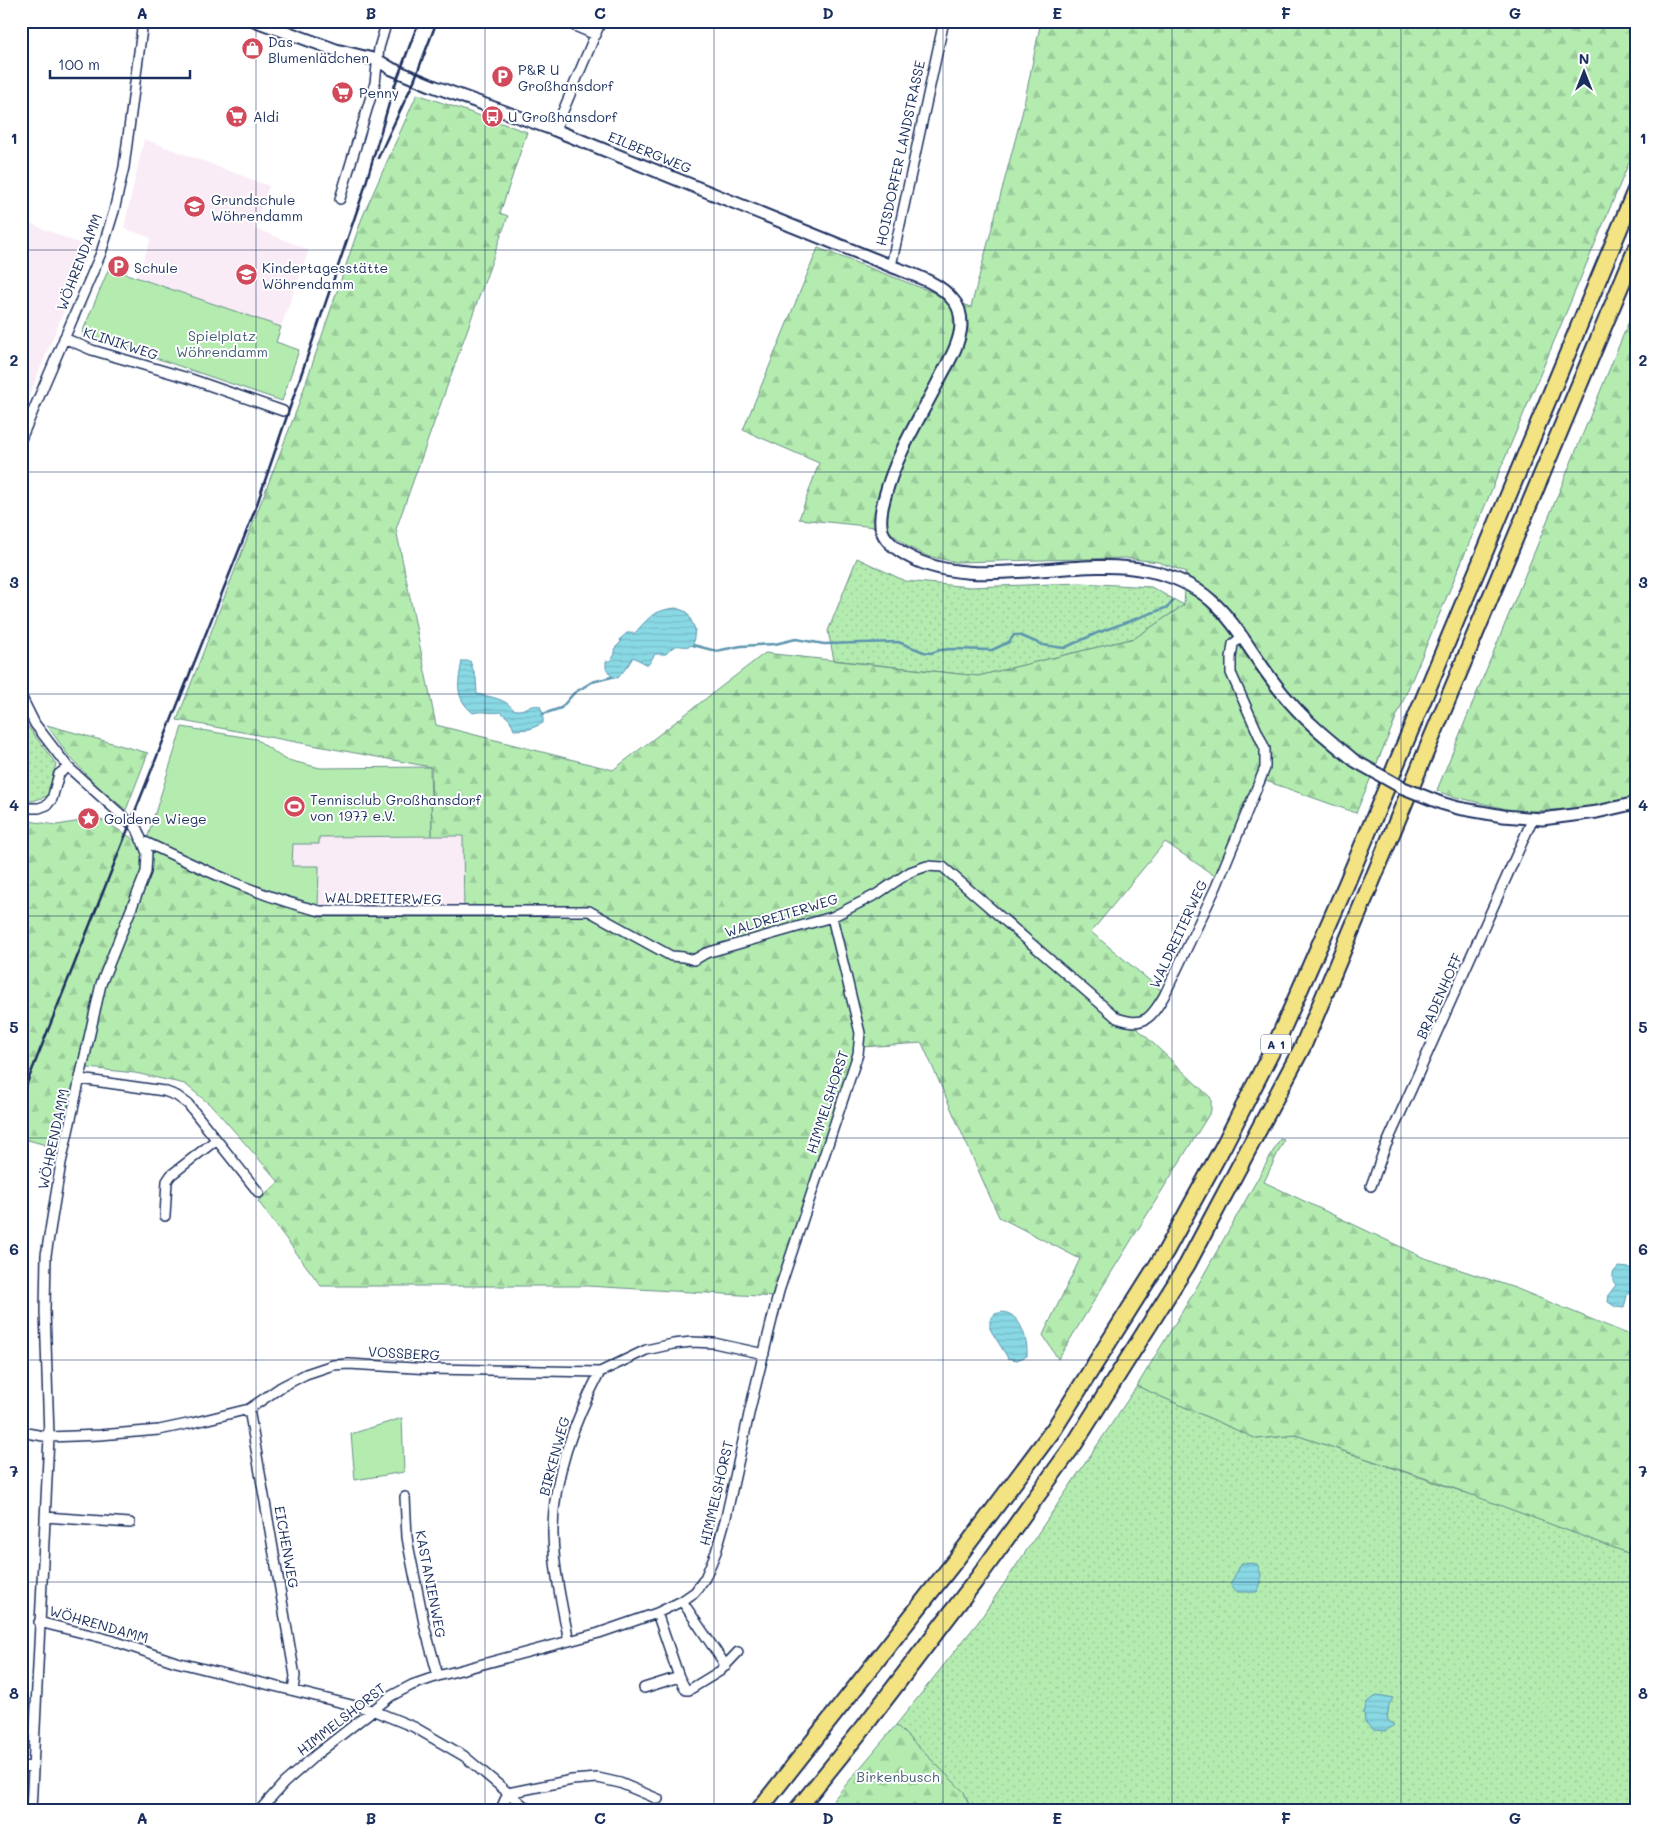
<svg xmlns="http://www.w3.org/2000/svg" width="1657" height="1832" viewBox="0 0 1657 1832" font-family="Mali,sans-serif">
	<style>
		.built { fill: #f9ecf6 }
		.grass { fill: url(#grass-dots); stroke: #688e87 }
		.forest { fill: url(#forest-firs); stroke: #688e87 }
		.green { fill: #b4ecb0; stroke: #688e87 }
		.water { fill: url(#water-rules); stroke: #5d95af }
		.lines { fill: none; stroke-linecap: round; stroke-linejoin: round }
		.stream { stroke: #5d95af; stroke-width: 2.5 }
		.street-casing { stroke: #1b2f5e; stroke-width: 12 }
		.secondary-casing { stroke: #1b2f5e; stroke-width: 15 }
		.highway-casing { stroke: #1b2f5e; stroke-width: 19 }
		.street { stroke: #fff; stroke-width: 9 }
		.secondary { stroke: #fff; stroke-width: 11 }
		.highway { stroke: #f4e382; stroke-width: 15 }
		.rail { stroke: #1b2f5e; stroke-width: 2.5 }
		.secondary-bridge-casing { stroke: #1b2f5e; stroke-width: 15; stroke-linecap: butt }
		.secondary-bridge { stroke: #fff; stroke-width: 11 }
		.grid { fill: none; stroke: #1b2f5e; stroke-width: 1; stroke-opacity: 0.55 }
		.labels { text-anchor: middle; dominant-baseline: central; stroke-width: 4; stroke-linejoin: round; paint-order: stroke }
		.shield { fill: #fff; stroke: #5f6d8e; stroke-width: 1 }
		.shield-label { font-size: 12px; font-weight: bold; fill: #1b2f5e }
		.poi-label { font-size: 14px; fill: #1b2f5e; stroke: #fff; text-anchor: start }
		.street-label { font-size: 14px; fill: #1b2f5e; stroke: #fff }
		.park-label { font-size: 14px; fill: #415e72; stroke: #fff }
		.neatline { fill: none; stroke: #1b2f5e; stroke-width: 2 }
		.grid-label { font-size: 16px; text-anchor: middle; font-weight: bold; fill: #1b2f5e }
	</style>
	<defs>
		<pattern id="grass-dots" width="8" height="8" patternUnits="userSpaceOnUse" patternTransform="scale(1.25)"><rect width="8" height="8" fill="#b4ecb0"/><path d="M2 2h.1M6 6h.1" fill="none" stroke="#9acb9a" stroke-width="1.8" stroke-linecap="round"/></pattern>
		<pattern id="forest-firs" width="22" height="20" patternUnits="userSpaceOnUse" patternTransform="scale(1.25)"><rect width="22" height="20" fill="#b4ecb0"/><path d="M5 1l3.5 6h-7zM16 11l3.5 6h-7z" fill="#9acb9a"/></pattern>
		<pattern id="water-rules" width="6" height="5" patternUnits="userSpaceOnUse" patternTransform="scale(1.25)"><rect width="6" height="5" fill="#89d9e5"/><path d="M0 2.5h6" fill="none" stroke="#76bbc7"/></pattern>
	</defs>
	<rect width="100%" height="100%" fill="#fff"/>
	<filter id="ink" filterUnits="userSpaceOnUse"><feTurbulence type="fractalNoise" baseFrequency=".02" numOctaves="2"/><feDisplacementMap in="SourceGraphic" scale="10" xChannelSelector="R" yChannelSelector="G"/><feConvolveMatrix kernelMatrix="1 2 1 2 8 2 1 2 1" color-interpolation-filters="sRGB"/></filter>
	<g filter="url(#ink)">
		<path class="built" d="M144,139l125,47 -15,42 55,22 -28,77 -144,-49 14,-40 -27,-10z
			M21,217l1,3 68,28 -69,167z
			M319,836h144l1,71h-146l1,-41 -27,-1 1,-21h26z"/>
		<path class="grass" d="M857,558l48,23 65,6 111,-4 70,4 33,18 -49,33 -157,38 -144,-16 -6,-29z
			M21,717l35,47 -4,14 -2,17 -17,6 -12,-1z
			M1137,1386l120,53 39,-4 188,64 152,57v255h-665l-7,-19 -68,-67 83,-104z"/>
		<path class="forest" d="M1041,21h595v125l-280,667 -90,-32 -48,97 -53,-36 -74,90 70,58 -23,39 73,69v13l-153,248 -15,-24 37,-76 -81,-42 -77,-174 -60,4 -86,250 -189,-11h-266l-63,-85 21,-19 -66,-75 -28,-23 -50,-11 -47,-5 -11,8 -17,73 -39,-11v-318l36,5 42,-7 44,27 72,34 68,27 40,9h141l-1,-79h-31l-1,-69 -254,-47 120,-311 65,-191 55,-124 110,38 -27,81 8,3 -112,313 40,196 177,45 152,-117 213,23 157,-38 49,-33 2,-33 -28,-10 -33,-4 -169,4 -29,-6 -20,-10 -22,-18 -86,-9 20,-56 -76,-33 75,-182 153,59 51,-193z
			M1636,304v493l-39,10 -78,5 -72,-17 -10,-5z
			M47,725l101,28 -22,57 -29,-24 -29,-31z
			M1280,1139l4,1 -20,42 158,75 93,31 110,45 11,2v221l-188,-70 -152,-51 -39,4 -120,-53 57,-94z
			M896,1725l68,67 7,19h-147z"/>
		<path class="green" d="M109,268l172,59 -5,15 23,8 -17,51 -200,-68z
			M182,727l74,12 28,20 36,9 110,-1 2,69 -113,1v7h-26l-1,22h27l-1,41 -42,-12 -129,-56z
			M402,1418l2,54 -49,8 -4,-46z"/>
		<path class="water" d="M676,608l11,4 8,17 -2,16c-14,5 -14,-6 -27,9h-11l-7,11 -15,-8 -4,7 -11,14 -6,-1 -6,-9v-7h5l4,-7 -1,-5 7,-7 -1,-3 7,-6h8c13,-15 19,-23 41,-25z
			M462,661h8l6,17 1,16c10,2 23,4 31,10 4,3 4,6 10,6 8,0 12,-6 22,-4l3,8v9l-13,6 -16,1 -4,-10 -9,-8c-11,2 -17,-2 -28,1 -19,-16 -15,-29 -11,-52z
			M1618,1267l12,1 6,7 -1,9 -8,11 -3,13 -8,-1 -8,-5 1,-8 7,-9 -3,-4v-8z
			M1003,1312c18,2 25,28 24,44l-10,4 -9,-2 -18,-29v-9l5,-6z
			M1242,1563l15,1c5,11 6,17 0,28h-21l-6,-8z
			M1378,1695l15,3 -4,7 -2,14 7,6 -8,6 -12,-1 -9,-8 -1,-9 3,-11z"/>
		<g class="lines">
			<path class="stream" d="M693,645l23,6 25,-5 34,-2 21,-5 28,5 74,-2 26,10 7,1 9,-3 13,-1 39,1 17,-8 5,-7h5l24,10 21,3 33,-15 71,-26 5,-6
				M543,714l18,-6 13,-15 18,-11 20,-5
				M21,727h3"/>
			<defs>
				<path id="street" d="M563,21l33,14
					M555,130l46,-109
					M340,199l35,-116 4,-35 8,-27
					M891,266l53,-245
					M64,338l28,12 96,28 95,33
					M21,439l80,-186 13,-42 10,-44 19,-146
					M21,696l14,28 33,43 69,62 10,24 -1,19 -45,112 -40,179 -15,92 -1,55 4,127 -18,374
					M21,808h18l8,-3 5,-6 7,-25 9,-7
					M141,840c59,28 116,56 179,71h269l82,45 13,1 10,3 12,-7 126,-36 45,-23 33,-22 17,-6 16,1 174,151c27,10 34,0 47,-22l52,-109 49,-119v-19l-34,-76v-15l2,-14 10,-8
					M80,1079l84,12 13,5 11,8 71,89
					M1371,1186l13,-36 149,-332
					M165,1216l2,-35 4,-6 45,-35
					M249,1409l46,267 -2,14
					M21,1432l28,5 51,-2 59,-5 33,-7 57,-14 32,-22 25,-13 27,-9 16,-1 81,5 170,3 46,-22 27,-6 19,-2 22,1 50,11
					M405,1497l2,40 2,12 16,79 13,48
					M45,1517l85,6
					M682,1601l44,65
					M657,1613l22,64 7,13h3l31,-19 18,-19
					M39,1622l72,18 65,22 196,48 42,17 50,29 66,55
					M569,1641c-7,-35 -15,-70 -16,-106 -1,-57 21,-113 47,-163
					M644,1688l35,-11
					M21,1767l12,-1
					M259,1811l25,-28 33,-29 74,-58 21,-11 26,-9 161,-43 58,-20 25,-12 13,-9 10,-14 11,-26 10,-35 25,-112 28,-114 79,-237 2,-21 -28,-116
					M500,1811l8,-18 64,-13 26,-2 22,5 38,16"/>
				<path id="secondary" d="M256,21l80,29 41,10 15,9 41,17 122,44 336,136c20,8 48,16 62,34 6,6 8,16 8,25 -1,20 -14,39 -23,57 -19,37 -42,73 -53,114 -3,10 -6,24 -3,35 3,9 11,15 18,20 65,45 170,4 245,19 81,15 92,69 138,124 21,26 46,46 72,67
					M1441,803l17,5 45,8 39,3 55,-7 39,-9"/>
				<path id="highway" d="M758,1811l197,-250 99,-132 112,-178 58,-106 55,-108 67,-152 290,-696
					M796,1811l67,-83 117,-153 95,-132 112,-178 116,-219 333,-797"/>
			</defs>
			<use href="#street" class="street-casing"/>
			<use href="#secondary" class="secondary-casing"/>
			<use href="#highway" class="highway-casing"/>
			<use href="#street" class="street"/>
			<use href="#secondary" class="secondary"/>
			<use href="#highway" class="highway"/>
			<path class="rail" d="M378,158l36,-77 23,-60
				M21,1098l234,-588 108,-317 30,-103 26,-69"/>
			<defs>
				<path id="secondary-bridge" d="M1355,761l46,26 40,16"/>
			</defs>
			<use href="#secondary-bridge" class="secondary-bridge-casing"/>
			<use href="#secondary-bridge" class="secondary-bridge"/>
		</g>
	</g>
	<path class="grid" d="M256,21v1790M485,21v1790M714,21v1790M943,21v1790M1172,21v1790M1401,21v1790M21,250h1615M21,472h1615M21,694h1615M21,916h1615M21,1138h1615M21,1360h1615M21,1582h1615"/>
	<defs>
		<symbol id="shop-disc" viewBox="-11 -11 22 22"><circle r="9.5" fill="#d1495b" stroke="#fff"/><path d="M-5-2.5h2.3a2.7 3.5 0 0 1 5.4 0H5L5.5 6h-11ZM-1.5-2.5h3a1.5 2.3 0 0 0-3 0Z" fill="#fff"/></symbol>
		<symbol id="parking-disc" viewBox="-11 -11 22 22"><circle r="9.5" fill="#d1495b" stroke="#fff"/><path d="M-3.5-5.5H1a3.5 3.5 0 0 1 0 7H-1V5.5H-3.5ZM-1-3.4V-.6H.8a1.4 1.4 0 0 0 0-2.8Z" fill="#fff"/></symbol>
		<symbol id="supermarket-disc" viewBox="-11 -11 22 22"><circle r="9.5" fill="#d1495b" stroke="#fff"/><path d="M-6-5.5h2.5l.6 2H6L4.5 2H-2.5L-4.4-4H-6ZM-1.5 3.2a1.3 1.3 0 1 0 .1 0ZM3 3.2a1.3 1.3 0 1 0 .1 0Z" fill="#fff"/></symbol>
		<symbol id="bus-disc" viewBox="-11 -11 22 22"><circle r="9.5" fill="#d1495b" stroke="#fff"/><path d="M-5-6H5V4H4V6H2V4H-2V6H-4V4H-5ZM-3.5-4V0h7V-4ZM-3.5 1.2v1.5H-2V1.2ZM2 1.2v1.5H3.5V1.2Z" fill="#fff"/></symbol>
		<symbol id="school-disc" viewBox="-11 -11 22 22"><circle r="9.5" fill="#d1495b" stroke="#fff"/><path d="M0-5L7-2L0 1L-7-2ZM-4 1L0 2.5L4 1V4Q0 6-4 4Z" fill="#fff"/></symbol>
		<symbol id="stadium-disc" viewBox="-11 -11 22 22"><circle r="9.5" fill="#d1495b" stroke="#fff"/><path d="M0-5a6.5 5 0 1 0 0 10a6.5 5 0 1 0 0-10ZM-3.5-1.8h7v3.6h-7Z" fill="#fff"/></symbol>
		<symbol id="sight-disc" viewBox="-11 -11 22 22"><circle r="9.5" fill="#d1495b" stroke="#fff"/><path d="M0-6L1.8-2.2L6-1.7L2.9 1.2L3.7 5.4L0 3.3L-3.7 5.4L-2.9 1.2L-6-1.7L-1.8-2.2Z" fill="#fff"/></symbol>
	</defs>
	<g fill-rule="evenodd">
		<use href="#shop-disc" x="240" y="36" width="25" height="25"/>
		<use href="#parking-disc" x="490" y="64" width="25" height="25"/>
		<use href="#supermarket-disc" x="330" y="80" width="25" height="25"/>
		<use href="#supermarket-disc" x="224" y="104" width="25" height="25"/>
		<use href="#bus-disc" x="480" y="104" width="25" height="25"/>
		<use href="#school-disc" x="182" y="194" width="25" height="25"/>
		<use href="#parking-disc" x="106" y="254" width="25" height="25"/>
		<use href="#school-disc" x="234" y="262" width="25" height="25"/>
		<use href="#stadium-disc" x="282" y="794" width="25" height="25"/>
		<use href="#sight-disc" x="76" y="806" width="25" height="25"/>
	</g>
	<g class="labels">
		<rect class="shield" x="1261" y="1034.5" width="30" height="19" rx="4"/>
		<g class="shield-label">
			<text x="1276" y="1044">A 1</text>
		</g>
		<g class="poi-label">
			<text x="268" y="41">Das<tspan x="268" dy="16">Blumenlädchen</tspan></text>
			<text x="518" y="69">P&amp;R U<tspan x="518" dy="16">Großhansdorf</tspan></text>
			<text x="359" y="92">Penny</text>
			<text x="253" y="116">Aldi</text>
			<text x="508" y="116">U Großhansdorf</text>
			<text x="211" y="199">Grundschule<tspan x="211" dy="16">Wöhrendamm</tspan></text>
			<text x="134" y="267">Schule</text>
			<text x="262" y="267">Kindertagesstätte<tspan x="262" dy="16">Wöhrendamm</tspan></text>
			<text x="310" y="799">Tennisclub Großhansdorf<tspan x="310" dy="16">von 1977 e.V.</tspan></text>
			<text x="104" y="818">Goldene Wiege</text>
		</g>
		<g class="street-label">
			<text transform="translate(650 152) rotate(22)">EILBERGWEG</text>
			<text transform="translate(900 153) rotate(-78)">HOISDORFER LANDSTRASSE</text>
			<text transform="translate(79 262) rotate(-69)">WÖHRENDAMM</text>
			<text transform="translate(121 343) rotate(18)">KLINIKWEG</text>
			<text transform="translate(383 898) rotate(1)">WALDREITERWEG</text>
			<text transform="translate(781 915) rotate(-17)">WALDREITERWEG</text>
			<text transform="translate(1178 934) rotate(-65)">WALDREITERWEG</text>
			<text transform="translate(1439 996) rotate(-66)">BRADENHOFF</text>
			<text transform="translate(827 1102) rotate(-72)">HIMMELSHORST</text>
			<text transform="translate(53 1139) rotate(-78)">WÖHRENDAMM</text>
			<text transform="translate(404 1353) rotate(3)">VOSSBERG</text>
			<text transform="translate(554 1456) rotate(-75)">BIRKENWEG</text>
			<text transform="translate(716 1493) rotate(-77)">HIMMELSHORST</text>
			<text transform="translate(287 1547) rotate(80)">EICHENWEG</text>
			<text transform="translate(431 1584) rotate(79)">KASTANIENWEG</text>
			<text transform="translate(99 1624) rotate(16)">WÖHRENDAMM</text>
			<text transform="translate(341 1719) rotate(-38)">HIMMELSHORST</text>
		</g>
		<g class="park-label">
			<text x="222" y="335">Spielplatz<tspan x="222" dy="16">Wöhrendamm</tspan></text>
			<text x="898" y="1776">Birkenbusch</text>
		</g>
	</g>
	<rect width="1657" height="1832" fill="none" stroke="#fff" stroke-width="55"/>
	<g transform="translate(1584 72)" stroke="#ffffff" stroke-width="4" paint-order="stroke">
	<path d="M0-4L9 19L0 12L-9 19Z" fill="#1b2f5e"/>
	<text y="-8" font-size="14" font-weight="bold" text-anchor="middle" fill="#1b2f5e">N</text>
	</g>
	<path d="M50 70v8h140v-8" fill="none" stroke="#1b2f5e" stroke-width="2.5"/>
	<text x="58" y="70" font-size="15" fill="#1b2f5e" stroke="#ffffff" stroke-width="4" paint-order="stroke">100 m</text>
	<rect x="28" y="28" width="1602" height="1776" class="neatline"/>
	<g class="grid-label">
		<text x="142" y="19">A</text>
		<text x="371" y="19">B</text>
		<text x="600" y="19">C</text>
		<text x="828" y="19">D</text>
		<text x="1057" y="19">E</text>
		<text x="1286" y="19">F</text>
		<text x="1515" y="19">G</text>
		<text x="14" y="144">1</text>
		<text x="1643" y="144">1</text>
		<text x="14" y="366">2</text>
		<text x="1643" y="366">2</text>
		<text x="14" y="588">3</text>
		<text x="1643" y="588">3</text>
		<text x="14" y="811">4</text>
		<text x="1643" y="811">4</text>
		<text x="14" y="1033">5</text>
		<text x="1643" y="1033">5</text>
		<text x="14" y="1255">6</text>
		<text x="1643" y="1255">6</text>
		<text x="14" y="1477">7</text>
		<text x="1643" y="1477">7</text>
		<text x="14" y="1699">8</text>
		<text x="1643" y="1699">8</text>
		<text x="142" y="1824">A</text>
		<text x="371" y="1824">B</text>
		<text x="600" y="1824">C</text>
		<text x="828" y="1824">D</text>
		<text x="1057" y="1824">E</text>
		<text x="1286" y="1824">F</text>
		<text x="1515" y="1824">G</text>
	</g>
</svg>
